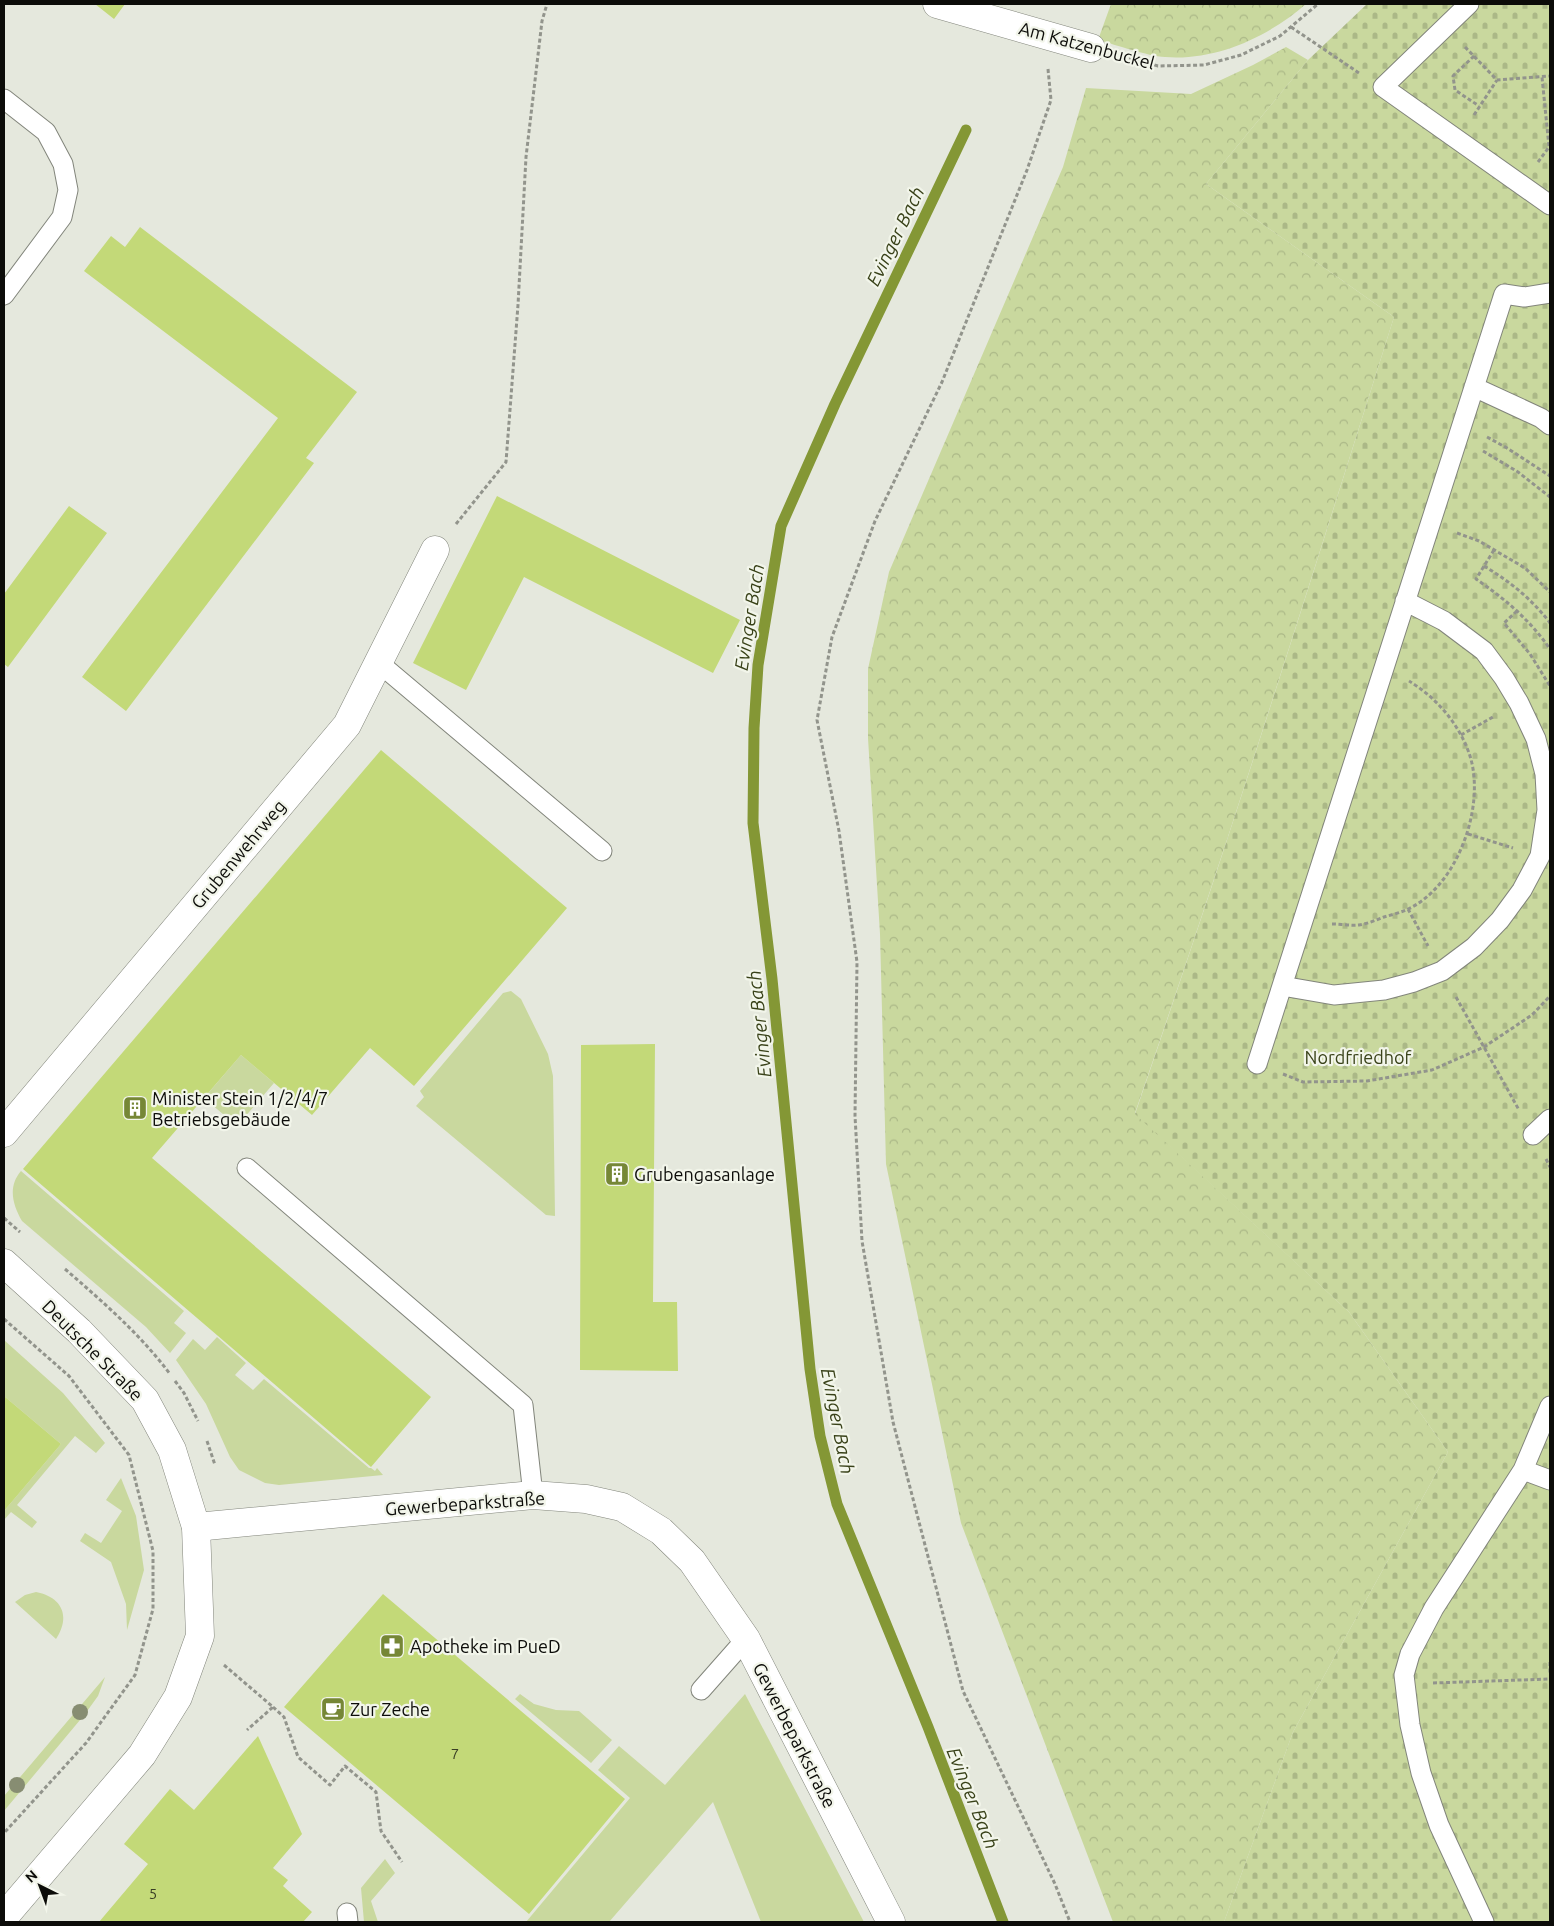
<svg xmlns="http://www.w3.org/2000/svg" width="1554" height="1926" viewBox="0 0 1554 1926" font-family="Ubuntu,sans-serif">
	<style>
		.grass { fill: #c9d89e }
		.forest { fill: url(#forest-crowns) }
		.cemetery { fill: url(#cemetery-stones) }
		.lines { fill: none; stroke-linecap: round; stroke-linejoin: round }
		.stream { stroke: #849735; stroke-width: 11 }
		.building { fill: #c3d978 }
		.lane-casing { stroke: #82857b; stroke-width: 21 }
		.street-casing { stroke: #82857b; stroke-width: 29 }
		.secondary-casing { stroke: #82857b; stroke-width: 29 }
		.path { stroke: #92948c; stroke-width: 3; stroke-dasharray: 4 2.5; stroke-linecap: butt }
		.lane { stroke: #fff; stroke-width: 19 }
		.street { stroke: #fff; stroke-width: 28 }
		.secondary { stroke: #fff; stroke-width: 28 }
		.tree { fill: #878d72 }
		.labels { text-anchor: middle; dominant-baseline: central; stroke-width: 4.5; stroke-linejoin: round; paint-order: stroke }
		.number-label { font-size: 15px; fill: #3a3f25 }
		.street-label { font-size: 18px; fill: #0c0c09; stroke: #f2f5ea }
		.park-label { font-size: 18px; fill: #3a431a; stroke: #f2f5ea }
		.poi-label { font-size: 18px; fill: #0c0c09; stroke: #f2f5ea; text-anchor: start }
		.water-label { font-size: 19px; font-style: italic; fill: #384118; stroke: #f2f5ea }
	</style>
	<defs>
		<pattern id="forest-crowns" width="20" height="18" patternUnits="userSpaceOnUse" patternTransform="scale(1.25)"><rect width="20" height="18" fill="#c9d89e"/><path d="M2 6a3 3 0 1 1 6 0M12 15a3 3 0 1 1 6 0" fill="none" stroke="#abb887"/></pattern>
		<pattern id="cemetery-stones" width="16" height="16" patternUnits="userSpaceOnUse" patternTransform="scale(1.25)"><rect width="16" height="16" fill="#c9d89e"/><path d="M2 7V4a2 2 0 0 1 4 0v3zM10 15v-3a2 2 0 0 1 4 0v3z" fill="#abb887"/></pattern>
	</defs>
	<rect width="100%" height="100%" fill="#e5e8dd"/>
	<path class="grass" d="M511,991l10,8 27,55 5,22 2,140 -9,-1 -130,-109 8,-9 -4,-6 83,-98z
		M241,1055l33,28 -37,43 -33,-28z
		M21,1171l163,140 -10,12 12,10 -16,20 -24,-26 -124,-106c-10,-17 -14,-35 -1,-50z
		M217,1337l29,26 -11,12 18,15 11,-11 105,89h2l4,3 2,-3 6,7 -104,10 -14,-2 -26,-13 -9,-13 -24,-53 -30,-44 17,-21 12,11z
		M4,1340l59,53 42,50 -9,10 -21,-17 -58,69 20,17 -5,6 -21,-16 -7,8v-9l57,-67 -57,-48z
		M121,1478l15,38 8,54 -17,60 -1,-26 -15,-42 -31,-21 5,-8 16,10 21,-32 -16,-11z
		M36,1592c26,5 35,24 20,47l-41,-37 10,-7z
		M105,1677l-7,19 -13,18 -81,97v-15z
		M520,1694l14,10 22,6 23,1 33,29 -21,23 -76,-64z
		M745,1694l119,228h-103l-48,-120 -104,120h-83l104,-124 -32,-28 21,-24 46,39z
		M385,1859l10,14 -24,28 7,21h-14l-3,-34z"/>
	<path class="forest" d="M1111,4h195c-38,33 -90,57 -141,53 -18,-1 -48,-12 -67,-17z
		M1286,47l22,13 -102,124 188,133c-84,266 -168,533 -259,796l214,199 99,140 -155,280 -69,190h-111l-152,-399 -75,-359 -6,-230 -12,-196v-69l21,-97 174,-405 23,-79 105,6 62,-29z"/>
	<path class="cemetery" d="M1367,4h183v1918h-326l69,-190 155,-280 -99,-140 -214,-198c91,-264 175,-530 259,-797l-188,-133 102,-124z"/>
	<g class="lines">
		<path class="stream" d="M966,130l-131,274 -54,122 -23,139 -4,63 -1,95 19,156 38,390 10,67 17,68 91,223 75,195"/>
	</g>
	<path class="building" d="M95,4h30l-11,15z
		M140,227l217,165 -51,66 8,5 -188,248 -44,-34 196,-259 -194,-147 27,-35 14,11z
		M497,496l243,124 -27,53 -189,-96 -58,113 -53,-27z
		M69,506l38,27 -99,134 -4,-3v-70z
		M381,750l186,158 -153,178 -44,-38 -58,67 -71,-60 -89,103 279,239 -60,70 -348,-298z
		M655,1044l-2,258h24l1,69 -98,-1 1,-325z
		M4,1396l57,48 -57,67z
		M383,1594l242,205 -96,115 -245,-207z
		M258,1736l44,98 -29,34 15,12 -5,6 29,26 -9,10h-204l49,-58 -24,-20 46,-55 24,21z"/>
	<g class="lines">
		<defs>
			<path id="lane" d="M1469,4l-86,83 167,118
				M4,99l42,33 17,32 5,26 -6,27 -58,78
				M1474,387l67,31 9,7
				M379,663l223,188
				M1282,986l52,9 50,-5 30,-8 28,-11 32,-24 26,-27 22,-30 18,-34 7,-46 -2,-36 -9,-35 -17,-36 -15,-25 -20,-27 -40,-30 -39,-20
				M1257,1064l247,-770 20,3 26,-4
				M1533,1135l17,-16
				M247,1168l276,237 10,90
				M1523,1470l27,10
				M701,1690l45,-51
				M347,1913l1,9
				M1484,1922l-45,-97 -18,-52 -11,-48 -6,-50 6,-21 24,-46 89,-138 27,-64"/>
			<path id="street" d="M937,4l154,44
				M4,1133l343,-408 88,-175
				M196,1527l337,-32 53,4 36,8 39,24 31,30 54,78 145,283"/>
			<path id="secondary" d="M4,1263l75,68 66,69 27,50 24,77 4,109 -22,61 -36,58 -138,162"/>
		</defs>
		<use href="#lane" class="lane-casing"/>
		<use href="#street" class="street-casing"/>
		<use href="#secondary" class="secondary-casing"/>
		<path class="path" d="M1291,27l68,46
			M1465,47l32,33 53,-4
			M1123,56l35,10 46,-1 37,-10 39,-19 38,-32
			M1474,56l-21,20 2,14 24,16
			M1048,69l3,31 -24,70 -85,212 -67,139 -43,116 -15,83 22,111 18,131 -2,154 7,125 31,181 70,269 92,193 15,38
			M1474,115l23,-35
			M1538,162l11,-15 -7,-70
			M1487,437l20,11 43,28
			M1483,451l35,21 32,25
			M456,524l50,-62 12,-157 8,-148 16,-136 5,-17
			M1457,533l22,8 46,27 25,24
			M1494,550l-18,29c29,20 53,40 74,70
			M1484,566c25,15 48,33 66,57
			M1517,611l-13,12 26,31 20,32
			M1461,735l32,-18
			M1468,834l45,14
			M1408,909l20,37
			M1332,924c9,0 19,2 27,1 8,-1 17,-5 25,-8 7,-2 15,-4 22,-7 51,-22 80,-103 64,-154 -10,-31 -33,-58 -61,-75
			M1456,997l63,113
			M1283,1074l20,8 64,-1 65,-11 52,-23 48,-32 18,-19
			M1546,1159l4,8
			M4,1218l16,14
			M65,1269c38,33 75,65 105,105
			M4,1319l65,57 60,79 24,96v58l-18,66 -49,68 -82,90
			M175,1381l9,12 14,28
			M207,1441l8,24
			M1550,1662v13
			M224,1665l49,42 -26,23
			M1433,1683l117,-4
			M273,1707l11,10 14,40 32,28 15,-19 31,26 5,39 21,31"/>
		<use href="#lane" class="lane"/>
		<use href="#street" class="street"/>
		<use href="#secondary" class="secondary"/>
	</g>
	<g class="tree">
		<circle cx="80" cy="1712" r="8"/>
		<circle cx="17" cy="1785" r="8"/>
	</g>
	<defs>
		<symbol id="building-square" viewBox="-11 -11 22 22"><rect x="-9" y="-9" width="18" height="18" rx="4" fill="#768736" stroke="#f2f5ea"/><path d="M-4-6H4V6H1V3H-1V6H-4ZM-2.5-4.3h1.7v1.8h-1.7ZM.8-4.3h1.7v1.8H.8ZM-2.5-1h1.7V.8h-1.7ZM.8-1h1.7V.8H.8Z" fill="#fff"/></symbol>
		<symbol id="pharmacy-square" viewBox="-11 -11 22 22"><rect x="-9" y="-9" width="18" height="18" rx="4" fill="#768736" stroke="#f2f5ea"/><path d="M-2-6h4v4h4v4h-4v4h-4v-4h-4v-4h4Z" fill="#fff"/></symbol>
		<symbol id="cafe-square" viewBox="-11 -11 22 22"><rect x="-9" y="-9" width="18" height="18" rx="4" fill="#768736" stroke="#f2f5ea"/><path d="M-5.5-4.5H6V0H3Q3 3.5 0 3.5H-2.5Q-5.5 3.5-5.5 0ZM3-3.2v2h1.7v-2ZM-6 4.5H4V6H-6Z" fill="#fff"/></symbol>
	</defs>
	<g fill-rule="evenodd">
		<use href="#building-square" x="121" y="1094" width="28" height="28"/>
		<use href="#building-square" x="603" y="1160" width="28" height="28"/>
		<use href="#pharmacy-square" x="378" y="1632" width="28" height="28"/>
		<use href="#cafe-square" x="319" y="1695" width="28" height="28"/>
	</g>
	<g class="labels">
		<g class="number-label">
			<text x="455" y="1753">7</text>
			<text x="153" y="1893">5</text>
		</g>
		<g class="street-label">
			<text transform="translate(1087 45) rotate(15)">Am Katzenbuckel</text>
			<text transform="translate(238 854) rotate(-50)">Grubenwehrweg</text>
			<text transform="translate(93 1350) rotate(45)">Deutsche Straße</text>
			<text transform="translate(465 1503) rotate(-4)">Gewerbeparkstraße</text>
			<text transform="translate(795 1735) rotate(63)">Gewerbeparkstraße</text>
		</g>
		<g class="park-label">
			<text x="1358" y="1057">Nordfriedhof</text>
		</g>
		<g class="poi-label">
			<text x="152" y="1098">Minister Stein 1/2/4/7<tspan x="152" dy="21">Betriebsgebäude</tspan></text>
			<text x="634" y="1174">Grubengasanlage</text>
			<text x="410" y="1646">Apotheke im PueD</text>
			<text x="350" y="1709">Zur Zeche</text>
		</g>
		<g class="water-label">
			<text transform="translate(895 236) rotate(-64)">Evinger Bach</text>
			<text transform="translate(749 617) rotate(-81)">Evinger Bach</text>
			<text transform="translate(759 1024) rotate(-96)">Evinger Bach</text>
			<text transform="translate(838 1421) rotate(79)">Evinger Bach</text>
			<text transform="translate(973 1798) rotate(68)">Evinger Bach</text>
		</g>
	</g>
	<rect width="1554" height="1926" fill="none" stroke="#0c0c09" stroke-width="10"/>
	<g transform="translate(40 1886) rotate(318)" stroke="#f2f5ea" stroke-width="4" paint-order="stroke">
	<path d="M0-4L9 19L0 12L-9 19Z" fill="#0c0c09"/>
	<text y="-8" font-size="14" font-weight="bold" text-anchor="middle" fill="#0c0c09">N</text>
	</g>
</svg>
